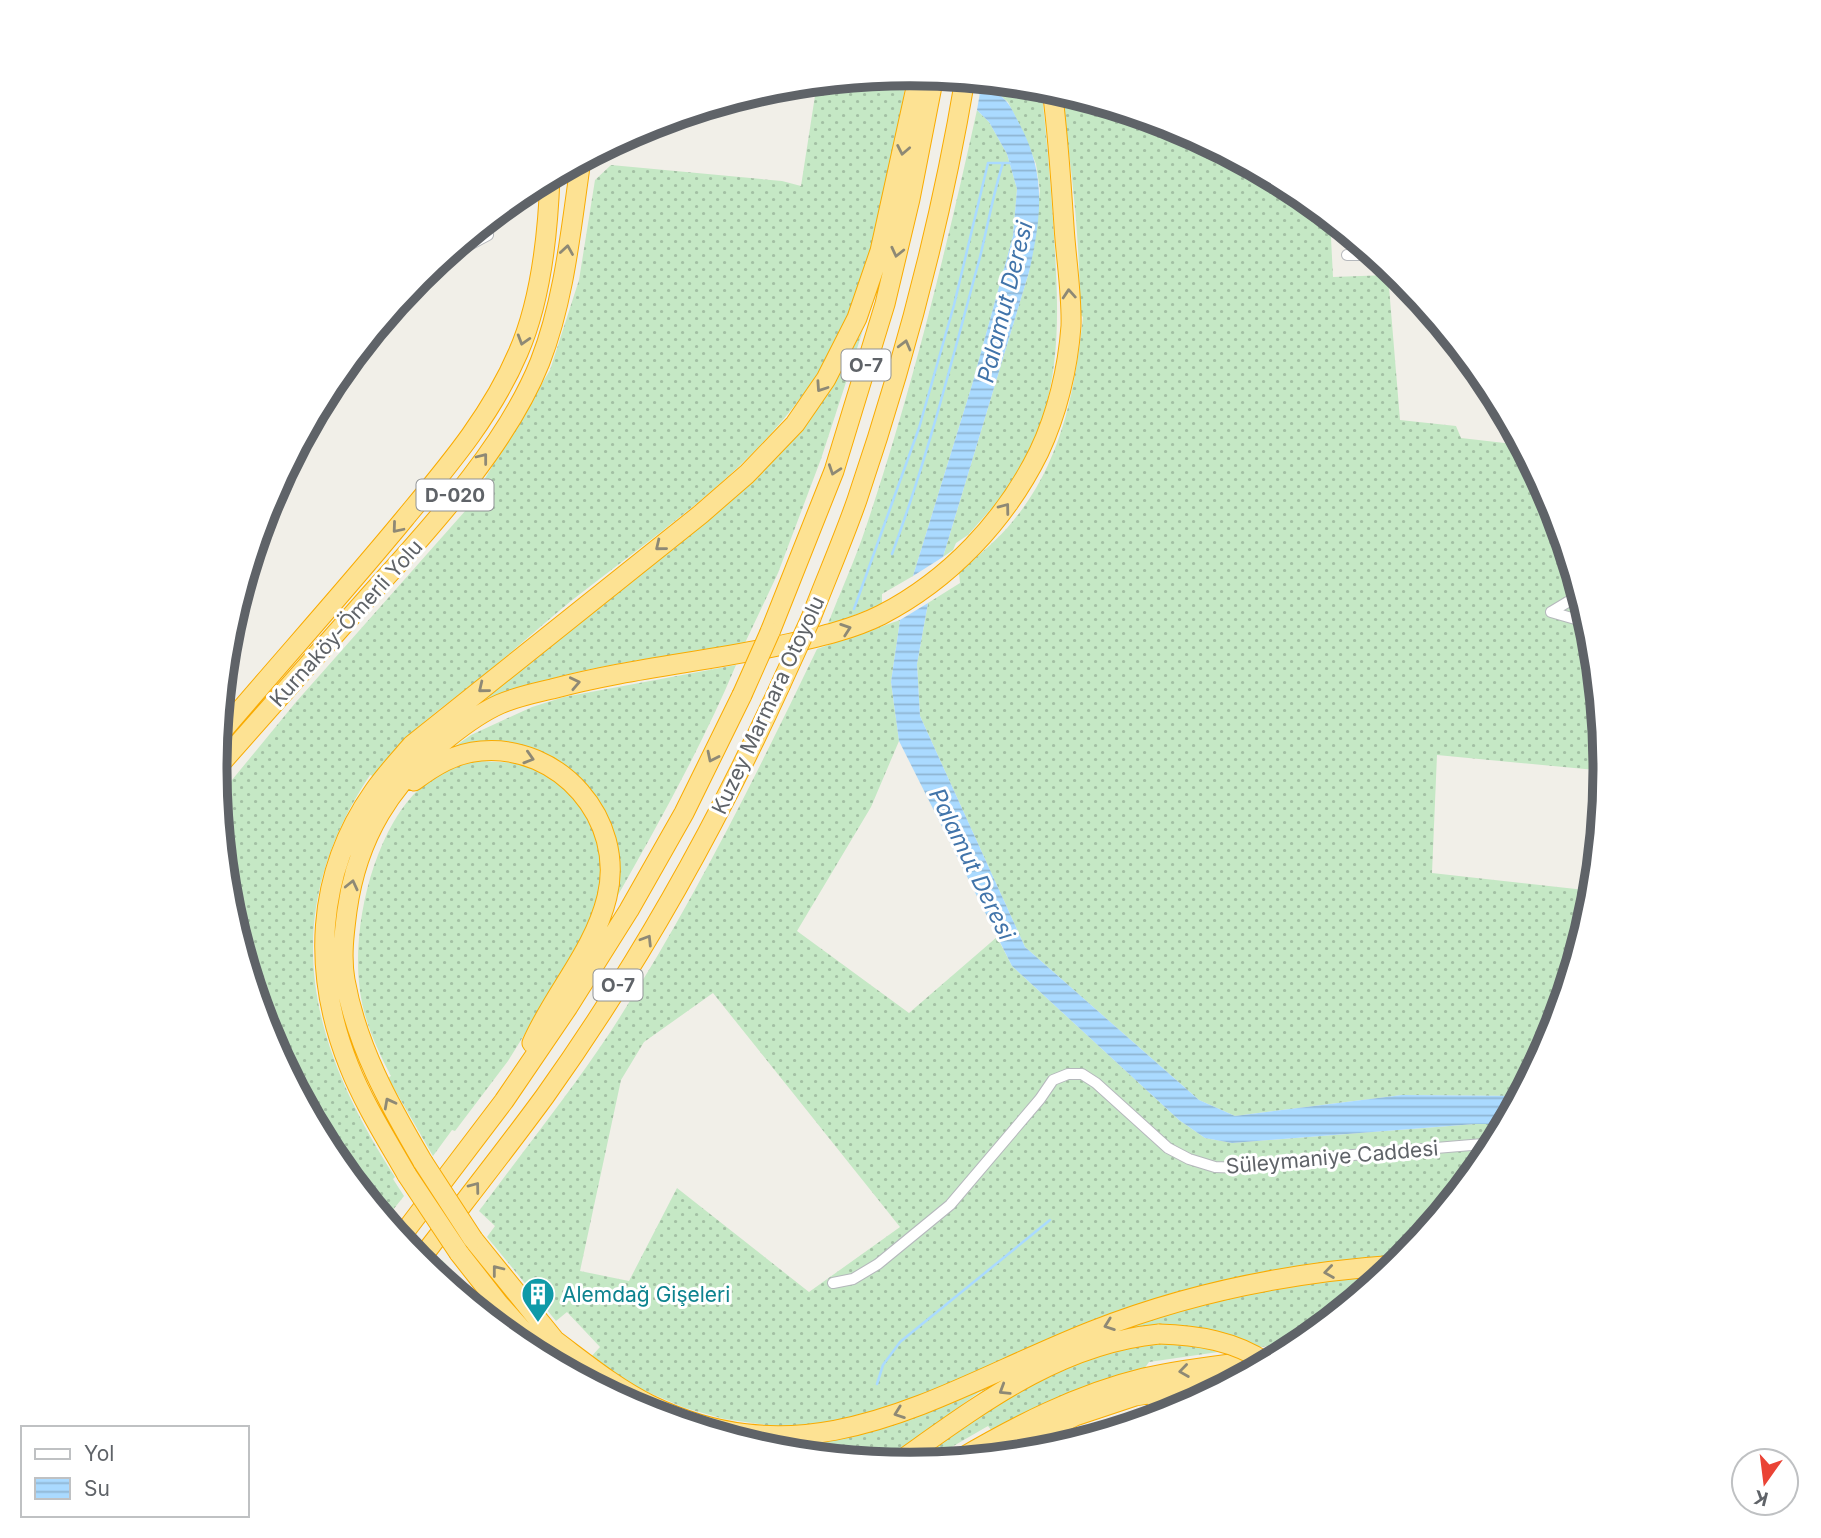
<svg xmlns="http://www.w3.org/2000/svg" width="1821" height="1538" viewBox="0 0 1821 1538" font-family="Inter,sans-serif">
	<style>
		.grass { fill: url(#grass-dots); fill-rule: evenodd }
		.water { fill: url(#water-rules) }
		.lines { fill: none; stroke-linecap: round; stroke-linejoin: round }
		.stream { stroke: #aadaff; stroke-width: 2.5 }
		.street-casing { stroke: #b5b8bc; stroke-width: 12 }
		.highway-casing { stroke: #f9ab00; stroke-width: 21 }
		.street { stroke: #fff; stroke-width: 10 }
		.highway { stroke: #fde293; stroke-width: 19 }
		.highway-bridge-casing { stroke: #f9ab00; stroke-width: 21; stroke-linecap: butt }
		.highway-bridge { stroke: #fde293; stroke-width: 19 }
		.oneway { stroke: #8e8975 }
		.labels { text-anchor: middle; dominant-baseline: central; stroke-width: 6; stroke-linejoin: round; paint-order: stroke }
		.shield { fill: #fff; stroke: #8f9295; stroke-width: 2 }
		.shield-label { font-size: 19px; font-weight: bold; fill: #5f6368 }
		.street-label { font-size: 21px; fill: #5f6368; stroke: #fff }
		.culture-label { font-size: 21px; fill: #0d838f; stroke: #fff; text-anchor: start }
		.water-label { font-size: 23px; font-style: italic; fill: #4174aa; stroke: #fff }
		.rim { fill: none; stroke: #5f6368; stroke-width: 9 }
	</style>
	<defs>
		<pattern id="grass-dots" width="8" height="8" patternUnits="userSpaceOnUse" patternTransform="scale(1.75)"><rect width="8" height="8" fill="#c5e8c5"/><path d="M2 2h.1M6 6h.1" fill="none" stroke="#a3c0a4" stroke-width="1.8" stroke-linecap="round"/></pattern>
		<pattern id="water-rules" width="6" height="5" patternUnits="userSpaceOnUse" patternTransform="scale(1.75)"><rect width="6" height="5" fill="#aadaff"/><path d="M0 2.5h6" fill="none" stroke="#8eb4d2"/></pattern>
	</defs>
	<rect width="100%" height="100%" fill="#f1efe8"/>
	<path class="grass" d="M907,74c-14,91 -31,187 -73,270 -57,112 -167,181 -263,257 -27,22 -53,46 -80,68 -28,23 -57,43 -83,67 -12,12 -23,27 -35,40l-3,-1c-94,142 -62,267 25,402l-2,2 11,17 -19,24 -53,-65 -37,-70 -4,-30 -23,-56 -11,-1 -29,-94 -10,-107 78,-95 170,-192 84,-140 29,-90 16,-100 16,-15 171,16 19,5 16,-103z
		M983,81l58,5c5,45 9,89 12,134 4,65 10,133 -10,196 -11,35 -29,65 -50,95l-3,-1 -22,25 -12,8 -3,7 -10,7 86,-285 11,-81 -4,-27 -13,-32 -15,-30z
		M1060,91l117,36 120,64 33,27 3,59 55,-2 12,145 56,6 5,12 61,7 31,58 40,131 13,137 -169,-16 -5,118 162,18 -1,14 -40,131 -32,60 -119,-1 -167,21 -36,-16 -174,-153 -105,-231 -3,-52 11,-61 32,-20 -1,-10c18,-17 39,-33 54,-52 49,-59 62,-131 70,-204l-3,-3c0,-75 -8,-148 -20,-223z
		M977,110l12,12 18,32 10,35 -4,47 -41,149 -59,191 -31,18v10l-55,22c13,-33 28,-66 39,-99 46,-137 80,-276 111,-417z
		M863,330l-42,129 -43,114 -34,72c-98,15 -190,21 -280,68l105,-83 270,-257z
		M900,620l-9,62 8,59 -28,66 -74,124 112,82 88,-76 15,29 167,154 26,18 27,5 243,-19h30l-16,32 -83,101 -109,13 -122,22 -59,21 -201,86 -75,23 -75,6v-3l-41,-6 -39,-11 -47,-20 -48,-30 10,-11 -33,-35 -11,9 -69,-84 8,-11 -16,-15c44,-60 91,-118 132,-180 79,-122 143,-251 206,-382zM713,993l187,234 -91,65 -132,-104 -48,93 -49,-10 41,-191 23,-38z
		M736,665c-36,86 -82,166 -128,248l6,-55 -62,-96 -111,-6 30,-21 61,-28 32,-10z
		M478,761l40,2 19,7 32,21 24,35 11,42 -9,45 -30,56 -57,92 -53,70 -3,-1 -19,26 -45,-78 3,-2c-14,-27 -27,-55 -31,-85 -9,-63 13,-160 61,-204 16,-14 36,-22 57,-26z
		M442,1260l76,82 -85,-70z
		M1386,1274l-84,69 -42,4 -33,-12 -45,-9 -51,4 -114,44 -39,19 -94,69 -110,-11 -34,-10 59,3 79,-14 224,-96 89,-28 89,-18z
		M1158,1342l37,3 23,7 -69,10 -5,7c-56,18 -100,34 -152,62l-4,-5 -64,37 -16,1 125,-83 48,-20 31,-10z
		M1162,1411l12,1 -130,39 39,-22z"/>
	<path class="water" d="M982,81c8,6 18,13 25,21 5,6 9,16 13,23 27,51 21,93 9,147l-86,285 -30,19 59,-191 41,-149 4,-47 -10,-35 -18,-32 -12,-12z
		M928,603l-11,61 3,52 105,231 174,153 36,16 167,-21 119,1 -16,28h-30l-243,19 -27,-5 -26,-18 -167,-154 -113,-225 -8,-59 9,-62z"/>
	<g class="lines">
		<path class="stream" d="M971,84l10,10
			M892,554c36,-97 61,-198 88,-297 8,-32 13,-63 23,-94h7
			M854,609l65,-181 35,-123 34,-142h15
			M877,1384l6,-19 17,-23 150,-122"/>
		<defs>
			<path id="street" d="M451,251h7l30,-16
				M1347,255h28
				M1551,612l38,11
				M1551,612l30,-18
				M1597,858l-3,-56 10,-56
				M833,1283l20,-4 25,-15 72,-59 90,-106 13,-19 15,-6h14l14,9 72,65 21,11 26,8 27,1 111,-13 142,-12"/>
			<path id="highway" d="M811,618c15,-39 32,-78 46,-118 47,-138 84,-278 108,-421
				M770,632l64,-161 51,-167 25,-105 24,-123
				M218,736c62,-73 126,-144 187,-218 43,-52 86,-102 113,-165 23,-52 30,-120 32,-176
				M215,770c51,-58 102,-116 154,-174 61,-68 137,-149 171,-234 25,-64 31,-135 41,-202
				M414,781c20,-15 41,-28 67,-30 78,-7 145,68 126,146 -13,54 -53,96 -75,146
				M423,1162c-34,-58 -66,-115 -78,-182 -4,-23 -1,-46 2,-69 10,-73 44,-129 102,-174 15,-12 33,-25 51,-33 16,-7 35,-11 52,-15 74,-20 151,-27 226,-43 35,-8 71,-15 103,-31 68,-35 124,-94 158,-163 18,-38 29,-84 32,-126 1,-32 -5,-67 -7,-100 -3,-46 -6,-92 -12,-137
				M407,1175c-20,-35 -43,-71 -58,-109 -37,-93 -34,-191 25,-275 11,-16 25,-31 38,-46l289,-231 46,-40 48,-50 31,-45 31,-61 23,-67 39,-177
				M400,1238l104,-137 64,-94 61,-97 55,-97 58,-118
				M473,1239l89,110
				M459,1253l40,51 51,57
				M419,1261c42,-55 85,-109 126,-165 92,-129 169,-266 235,-410
				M553,1339c31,23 61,48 97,66 165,80 292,-15 442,-74 96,-38 202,-59 305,-66
				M1157,1403l39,-2
				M997,1456l78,-40 60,-20 100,-16
				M958,1460c58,-34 120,-66 186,-82 43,-10 88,-14 132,-20
				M897,1463c81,-57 160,-119 262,-129"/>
		</defs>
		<use href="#street" class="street-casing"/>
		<use href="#highway" class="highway-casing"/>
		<use href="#street" class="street"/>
		<use href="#highway" class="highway"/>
		<defs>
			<path id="highway-bridge" d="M780,686l31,-68
				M742,695l28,-63
				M423,1162l50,77
				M407,1175l52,78
				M1159,1334c38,1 76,7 108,29"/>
		</defs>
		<use href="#highway-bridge" class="highway-bridge-casing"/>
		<use href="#highway-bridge" class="highway-bridge"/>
	</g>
	<defs><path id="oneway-chevron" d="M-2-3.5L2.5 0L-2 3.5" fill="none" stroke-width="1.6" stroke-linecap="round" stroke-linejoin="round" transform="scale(1.75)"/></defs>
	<g class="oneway">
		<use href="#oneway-chevron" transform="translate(903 150) rotate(101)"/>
		<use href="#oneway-chevron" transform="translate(567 250) rotate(-81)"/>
		<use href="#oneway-chevron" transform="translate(897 252) rotate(103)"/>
		<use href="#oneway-chevron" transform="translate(1069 294) rotate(-94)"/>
		<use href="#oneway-chevron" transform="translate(523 340) rotate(107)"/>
		<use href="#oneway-chevron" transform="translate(905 345) rotate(-75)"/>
		<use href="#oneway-chevron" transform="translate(821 387) rotate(124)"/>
		<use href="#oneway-chevron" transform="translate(483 458) rotate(-52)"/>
		<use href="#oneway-chevron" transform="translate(834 470) rotate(109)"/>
		<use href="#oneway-chevron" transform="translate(1005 508) rotate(-53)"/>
		<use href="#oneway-chevron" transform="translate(397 528) rotate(130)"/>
		<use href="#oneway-chevron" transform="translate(660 546) rotate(141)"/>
		<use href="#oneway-chevron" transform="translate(846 629) rotate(-19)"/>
		<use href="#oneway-chevron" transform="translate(575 683) rotate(-12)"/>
		<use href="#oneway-chevron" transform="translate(483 688) rotate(141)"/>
		<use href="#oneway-chevron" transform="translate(712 757) rotate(116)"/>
		<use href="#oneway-chevron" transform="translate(529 758) rotate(17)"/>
		<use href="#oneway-chevron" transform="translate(352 885) rotate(-77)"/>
		<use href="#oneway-chevron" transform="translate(647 940) rotate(-58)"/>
		<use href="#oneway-chevron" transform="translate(389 1103) rotate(-118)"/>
		<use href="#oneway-chevron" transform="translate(475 1187) rotate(-53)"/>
		<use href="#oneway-chevron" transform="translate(497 1270) rotate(-128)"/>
		<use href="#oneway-chevron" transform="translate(1329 1272) rotate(172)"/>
		<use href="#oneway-chevron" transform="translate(1109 1325) rotate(160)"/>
		<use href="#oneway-chevron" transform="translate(1184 1371) rotate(172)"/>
		<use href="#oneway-chevron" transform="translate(1004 1390) rotate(148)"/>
		<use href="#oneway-chevron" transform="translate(899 1413) rotate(160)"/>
	</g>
	<defs>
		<symbol id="building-pin" viewBox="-11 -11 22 30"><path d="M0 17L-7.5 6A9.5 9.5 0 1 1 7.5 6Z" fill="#0f9aa8" stroke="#fff"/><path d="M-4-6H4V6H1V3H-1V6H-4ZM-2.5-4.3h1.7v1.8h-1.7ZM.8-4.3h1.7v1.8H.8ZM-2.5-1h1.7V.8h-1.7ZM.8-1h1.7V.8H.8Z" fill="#fff"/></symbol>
	</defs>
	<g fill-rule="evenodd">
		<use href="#building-pin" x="519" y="1275" width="38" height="52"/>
	</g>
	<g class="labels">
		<g class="shield">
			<rect x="841.5" y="349.5" width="49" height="31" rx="5"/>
			<rect x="416.5" y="479.5" width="77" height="31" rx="5"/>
			<rect x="593.5" y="969.5" width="49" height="31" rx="5"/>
		</g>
		<g class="shield-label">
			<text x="866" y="365">O-7</text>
			<text x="455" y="495">D-020</text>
			<text x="618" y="985">O-7</text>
		</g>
		<g class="street-label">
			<text transform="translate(346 623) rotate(-48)">Kurnaköy-Ömerli Yolu</text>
			<text transform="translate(768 705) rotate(-65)">Kuzey Marmara Otoyolu</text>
			<text transform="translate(1332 1157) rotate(-5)">Süleymaniye Caddesi</text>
		</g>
		<g class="culture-label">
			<text x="562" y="1294">Alemdağ Gişeleri</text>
		</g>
		<g class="water-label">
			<text transform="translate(1005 302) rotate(-76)">Palamut Deresi</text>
			<text transform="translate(972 864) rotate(64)">Palamut Deresi</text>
		</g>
	</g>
	<path d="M0 0H1821V1538H0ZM227 769a683 683 0 1 1 1366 0a683 683 0 1 1-1366 0Z" fill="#fff" fill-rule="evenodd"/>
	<path class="rim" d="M227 769a683 683 0 1 1 1366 0a683 683 0 1 1-1366 0Z"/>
	<rect x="21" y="1426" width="228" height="91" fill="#ffffff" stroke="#bfc1c3" stroke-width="2"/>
	<rect x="35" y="1449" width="35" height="10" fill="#ffffff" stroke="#bfc1c3" stroke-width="2"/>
	<text x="84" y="1461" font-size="21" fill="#5f6368">Yol</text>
	<rect x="35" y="1478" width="35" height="21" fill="url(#water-rules)" stroke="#bfc1c3" stroke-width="2"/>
	<text x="84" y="1496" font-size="21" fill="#5f6368">Su</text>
	<g transform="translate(1765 1482) rotate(194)"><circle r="33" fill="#ffffff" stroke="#bfc1c3" stroke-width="2"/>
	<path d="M0-5L12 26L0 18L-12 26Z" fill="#ea4335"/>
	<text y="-10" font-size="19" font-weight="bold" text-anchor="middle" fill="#5f6368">K</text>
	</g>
</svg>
